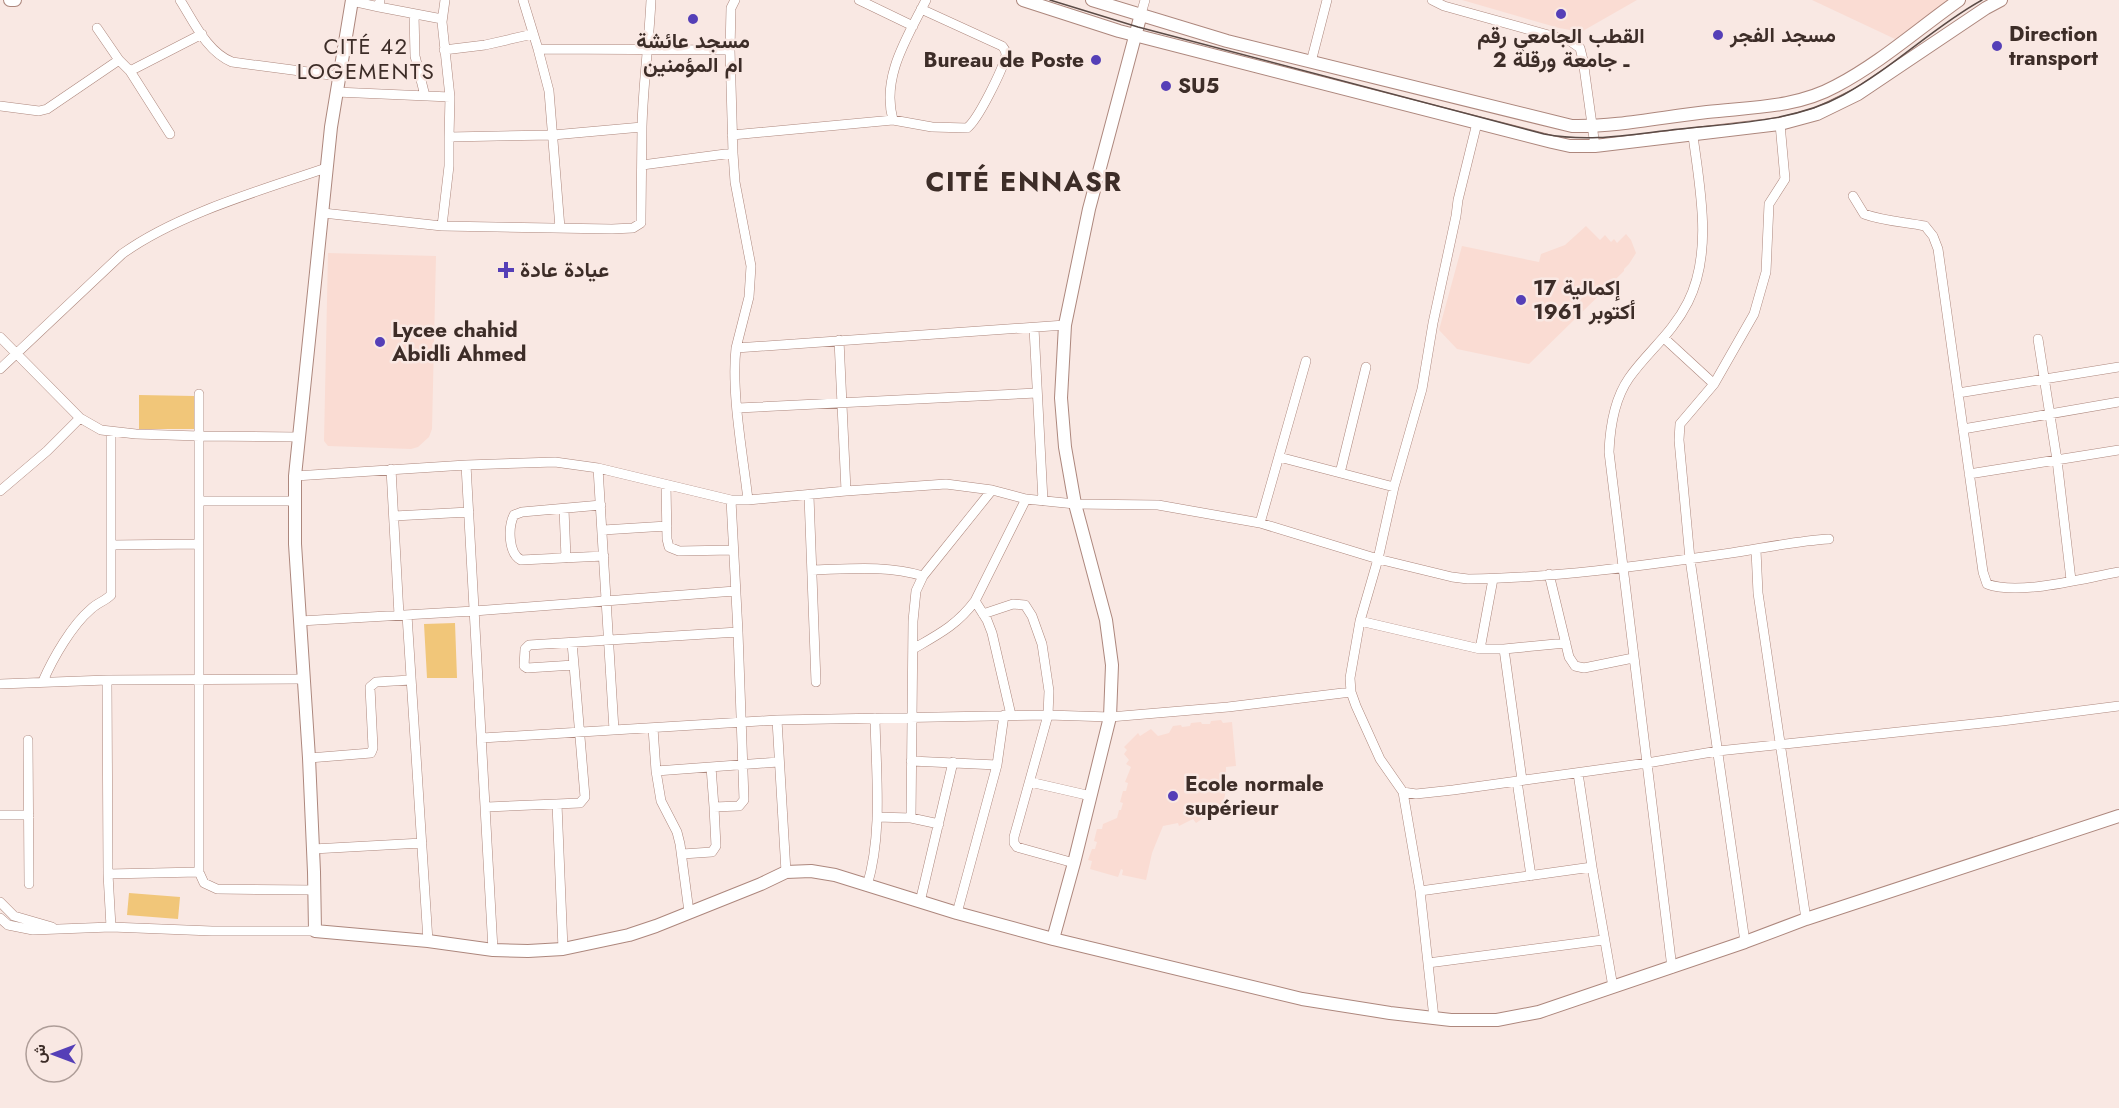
<svg xmlns="http://www.w3.org/2000/svg" width="2119" height="1108" viewBox="0 0 2119 1108" font-family="Jost,Vazirmatn,sans-serif">
	<style>
		.built { fill: #fadcd3 }
		.pitch { fill: #f1c679 }
		.lines { fill: none; stroke-linecap: round; stroke-linejoin: round }
		.minor-casing { stroke: #ad877d; stroke-width: 10 }
		.tertiary-casing { stroke: #ad877d; stroke-width: 14 }
		.minor { stroke: #fff; stroke-width: 9 }
		.tertiary { stroke: #fff; stroke-width: 12 }
		.tram { stroke: #5b4b46; stroke-width: 1.5 }
		.poi-dot { fill: #553fb7; stroke: #f9e8e3; stroke-width: 2 }
		.labels { text-anchor: middle; dominant-baseline: central; stroke-width: 5; stroke-linejoin: round; paint-order: stroke }
		.poi-label { font-size: 21px; font-weight: bold; fill: #3d2d28; stroke: #f9e8e3; text-anchor: start }
		.neighbourhood-label { font-size: 22px; letter-spacing: 1.5px; fill: #3d2d28; stroke: #f9e8e3 }
		.district-label { font-size: 27px; font-weight: bold; letter-spacing: 1.5px; fill: #3d2d28; stroke: #f9e8e3 }
	</style>
	<rect width="100%" height="100%" fill="#f9e8e3"/>
	<path class="built" d="M1462,0h175l-56,32 -22,-4z
		M1812,0h138l-55,39z
		M1586,226l14,14 5,-5 6,7 3,-3 3,4 9,-9 5,6 5,13 -7,11 -5,5v2l-95,93 -72,-15 -18,-19 23,-84 77,16 2,-8 24,-9z
		M328,253l108,3 -4,173 -3,8 -11,10 -7,2 -83,-3 -4,-5z
		M1221,720l2,3 9,-1 4,44 -10,1v23l-2,10 -10,18 -6,-3 -12,8 -3,-4 -14,7 -1,-3 -15,3 -11,27 -6,27 -24,-5 1,-5 -2,-1 -3,8 -28,-8 2,-8 -4,-1 4,-11h3l2,-7 -3,-1 3,-12h5l1,-5 14,-6 2,-8h2l2,-7 -3,-1 3,-11h3l2,-8 -3,-1 6,-15 -5,-3 3,-4 -5,-6 3,-4 -3,-3 14,-14 2,3 11,-7 7,7 11,-3 4,-7 8,-1 1,2 8,-1 1,-3 10,-1 1,2h8l1,-3z"/>
	<path class="pitch" d="M139,395l55,1v33h-55z
		M455,623l2,55h-30l-3,-54z
		M129,893l51,4 -2,22 -51,-4z"/>
	<g class="lines">
		<defs>
			<path id="minor" d="M180,0c14,22 27,52 52,62l106,14
				M445,0l-3,22 8,75 -1,40
				M523,0l15,49
				M859,0l54,26
				M1432,0l12,6 126,35 10,7 3,12 12,86
				M352,1l27,6 1,-7
				M379,7l63,12
				M414,14l1,42 10,40
				M1141,14l4,-14
				M97,28l22,32 11,11 40,63
				M444,50l41,-5 48,-11
				M730,50l1,-42 4,-8
				M1311,62l16,-62
				M130,71l72,-37
				M336,92l114,5
				M0,106l39,5 8,-2 72,-49
				M893,120c-12,-43 14,-82 33,-120
				M1477,123l-19,77 -2,16 -23,107 -11,66 -28,98 -16,72 -18,62 -10,57 1,14 5,14 24,53 23,33 13,2 37,-4 194,-27 71,-12 284,-30 117,-15
				M732,135l161,-15 39,7 35,1c11,-8 36,-59 39,-73 0,-5 -1,-5 -4,-9l-81,-37
				M733,153l2,29 16,84 -2,31 -13,51
				M1853,196l11,18c19,7 41,8 61,12l8,10 5,13 45,323 4,12c32,12 97,-6 132,-12
				M323,213l119,13 7,-60v-29l104,-2 89,-8c1,-42 7,-84 9,-127
				M442,226l170,3 21,-1 8,-5v-7l1,-89
				M560,228l-11,-137 -11,-42 192,1 3,103 -91,12
				M1065,325l-329,23c-5,45 7,107 12,152l98,-9 100,-7 46,6 34,9 49,5 83,1 102,18 118,36 74,18 16,2c86,-1 172,-13 256,-25 36,-5 70,-13 105,-15
				M1034,328l9,173
				M0,337l80,81 21,12 35,4 63,2 99,1
				M1664,338l50,46 -34,40 -1,16 11,119 55,383
				M2038,339l19,121 14,120
				M839,340l7,151
				M0,369l122,-115c55,-40 140,-64 204,-86
				M1714,384l40,-70 12,-42 3,-68 16,-25 -5,-55
				M1958,393l161,-26
				M199,394v478
				M738,408l299,-15
				M1963,429l156,-27
				M1279,457l115,30
				M466,465l27,485
				M598,468l16,262
				M391,469l8,146
				M1340,473l26,-106
				M1969,474l150,-24
				M295,476l171,-11 89,-3 43,6 133,32h17
				M666,485l1,54 2,8 10,4 54,-1
				M0,491l47,-40 33,-33
				M809,496l7,186
				M199,501h95
				M601,505l-79,7 -8,3c-6,12 -6,38 7,45l83,-4
				M564,509l2,49
				M394,516l75,-4
				M1260,523l46,-162
				M603,530l64,-4
				M111,545l88,-1
				M1756,550l2,43 48,326
				M812,570c37,-1 75,-5 111,6
				M1549,574l20,83 6,9 9,2 49,-10
				M975,601l12,19 5,13 19,82
				M983,614l30,-10 12,1 7,11 10,28 7,47 -1,24 -34,122v6l3,4 57,16
				M407,615l21,326
				M300,621l174,-10 261,-20
				M1360,621l120,28 13,-70
				M572,643l2,22 -47,3 -3,-2 1,-17 4,-4 209,-13 -7,-132
				M913,649c26,-15 44,-24 62,-48l51,-102
				M1480,649h24l62,-6
				M1504,649l18,131
				M107,680l1,194 3,53
				M43,681c10,-23 29,-56 48,-72 6,-6 14,-8 20,-14v-163
				M0,684l107,-4 197,-1
				M777,720l9,152
				M653,728l3,43 122,-9
				M482,738l295,-18 271,-5 62,2 118,-10 123,-15
				M28,740l1,144
				M309,758l62,-5 2,-5 -3,-61 6,-5 35,-2
				M911,761l86,4
				M711,767l3,40
				M656,771l5,30 16,31 3,12 9,68
				M1517,781l14,95
				M1030,782l61,14
				M1403,792l17,99 14,127
				M557,804l6,145
				M487,807l93,-4 5,-6 -11,-132
				M0,815h29
				M877,817l34,1 28,6
				M911,818l2,-197 3,-30 7,-15 69,-86
				M313,849l109,-6
				M682,854l30,-2 4,-6 -2,-39 25,-1 5,-6 -6,-168
				M1592,867l21,120
				M108,874l91,-2 5,11 13,6 98,1
				M867,886c16,-53 9,-113 8,-168
				M1420,891l172,-24 -14,-94
				M0,902l14,14 38,11
				M920,902l33,-140
				M957,913l40,-148 7,-50
				M0,918l8,7 25,5 78,-3 101,4h103
				M1428,963l175,-23
				M1672,968l-63,-516c1,-25 6,-54 20,-74 19,-27 43,-44 59,-76 25,-50 12,-113 5,-166"/>
			<path id="tertiary" d="M10,0h5
				M352,0l-21,127 -36,349v68l14,214 5,114 1,59 113,10 65,9 35,1 35,-2 66,-14 27,-9 105,-42 25,-12 25,-1 24,4 122,38 96,26 249,60 88,14 61,7h46l42,-8 206,-70 61,-23 313,-103
				M1023,0l96,31 433,111 18,4h25l185,-22 37,-10 41,-20 128,-86 15,-8
				M1092,0l135,41 345,85c45,1 90,-9 135,-14 44,-5 89,-4 129,-26 44,-23 82,-57 123,-86
				M1053,939l21,-76 36,-146 2,-52 -6,-45 -31,-116 -10,-57 -4,-49 4,-73 24,-116 52,-195"/>
		</defs>
		<use href="#minor" class="minor-casing"/>
		<use href="#tertiary" class="tertiary-casing"/>
		<use href="#minor" class="minor"/>
		<use href="#tertiary" class="tertiary"/>
		<path class="tram" d="M1050,0l88,27 406,107c48,9 88,0 136,-5 54,-6 114,-7 163,-34 50,-27 90,-68 139,-95"/>
	</g>
	<g class="poi-dot">
		<circle cx="1561" cy="14" r="6"/>
		<circle cx="693" cy="19" r="6"/>
		<circle cx="1718" cy="35" r="6"/>
		<circle cx="1997" cy="46" r="6"/>
		<circle cx="1096" cy="60" r="6"/>
		<circle cx="1166" cy="86" r="6"/>
		<path d="M503 261h6v6h6v6h-6v6h-6v-6h-6v-6h6z"/>
		<circle cx="1521" cy="300" r="6"/>
		<circle cx="380" cy="342" r="6"/>
		<circle cx="1173" cy="796" r="6"/>
	</g>
	<g class="labels">
		<g class="poi-label">
			<text x="2009" y="34">Direction<tspan x="2009" dy="24">transport</tspan></text>
			<text x="1730" y="35">مسجد الفجر</text>
			<text x="1561" y="36" text-anchor="middle">القطب الجامعي رقم<tspan x="1561" dy="24">2 ـ جامعة ورقلة</tspan></text>
			<text x="693" y="41" text-anchor="middle">مسجد عائشة<tspan x="693" dy="24">ام المؤمنين</tspan></text>
			<text x="1084" y="60" text-anchor="end">Bureau de Poste</text>
			<text x="1178" y="86">SU5</text>
			<text x="520" y="270">عيادة عادة</text>
			<text x="1533" y="288">إكمالية 17<tspan x="1533" dy="24">أكتوبر 1961</tspan></text>
			<text x="392" y="330">Lycee chahid<tspan x="392" dy="24">Abidli Ahmed</tspan></text>
			<text x="1185" y="784">Ecole normale<tspan x="1185" dy="24">supérieur</tspan></text>
		</g>
		<g class="neighbourhood-label">
			<text x="366" y="46">CITÉ 42<tspan x="366" dy="25">LOGEMENTS</tspan></text>
		</g>
		<g class="district-label">
			<text x="1024" y="181">CITÉ ENNASR</text>
		</g>
	</g>
	<g transform="translate(54 1054) rotate(270)"><circle r="28" fill="#f9e8e3" stroke="#ae9d98" stroke-width="1.5"/>
	<path d="M0-4.5L10 22L0 15L-10 22Z" fill="#553fb7"/>
	<text y="-9" font-size="16" font-weight="bold" text-anchor="middle" fill="#3d2d28">ش</text>
	</g>
</svg>
